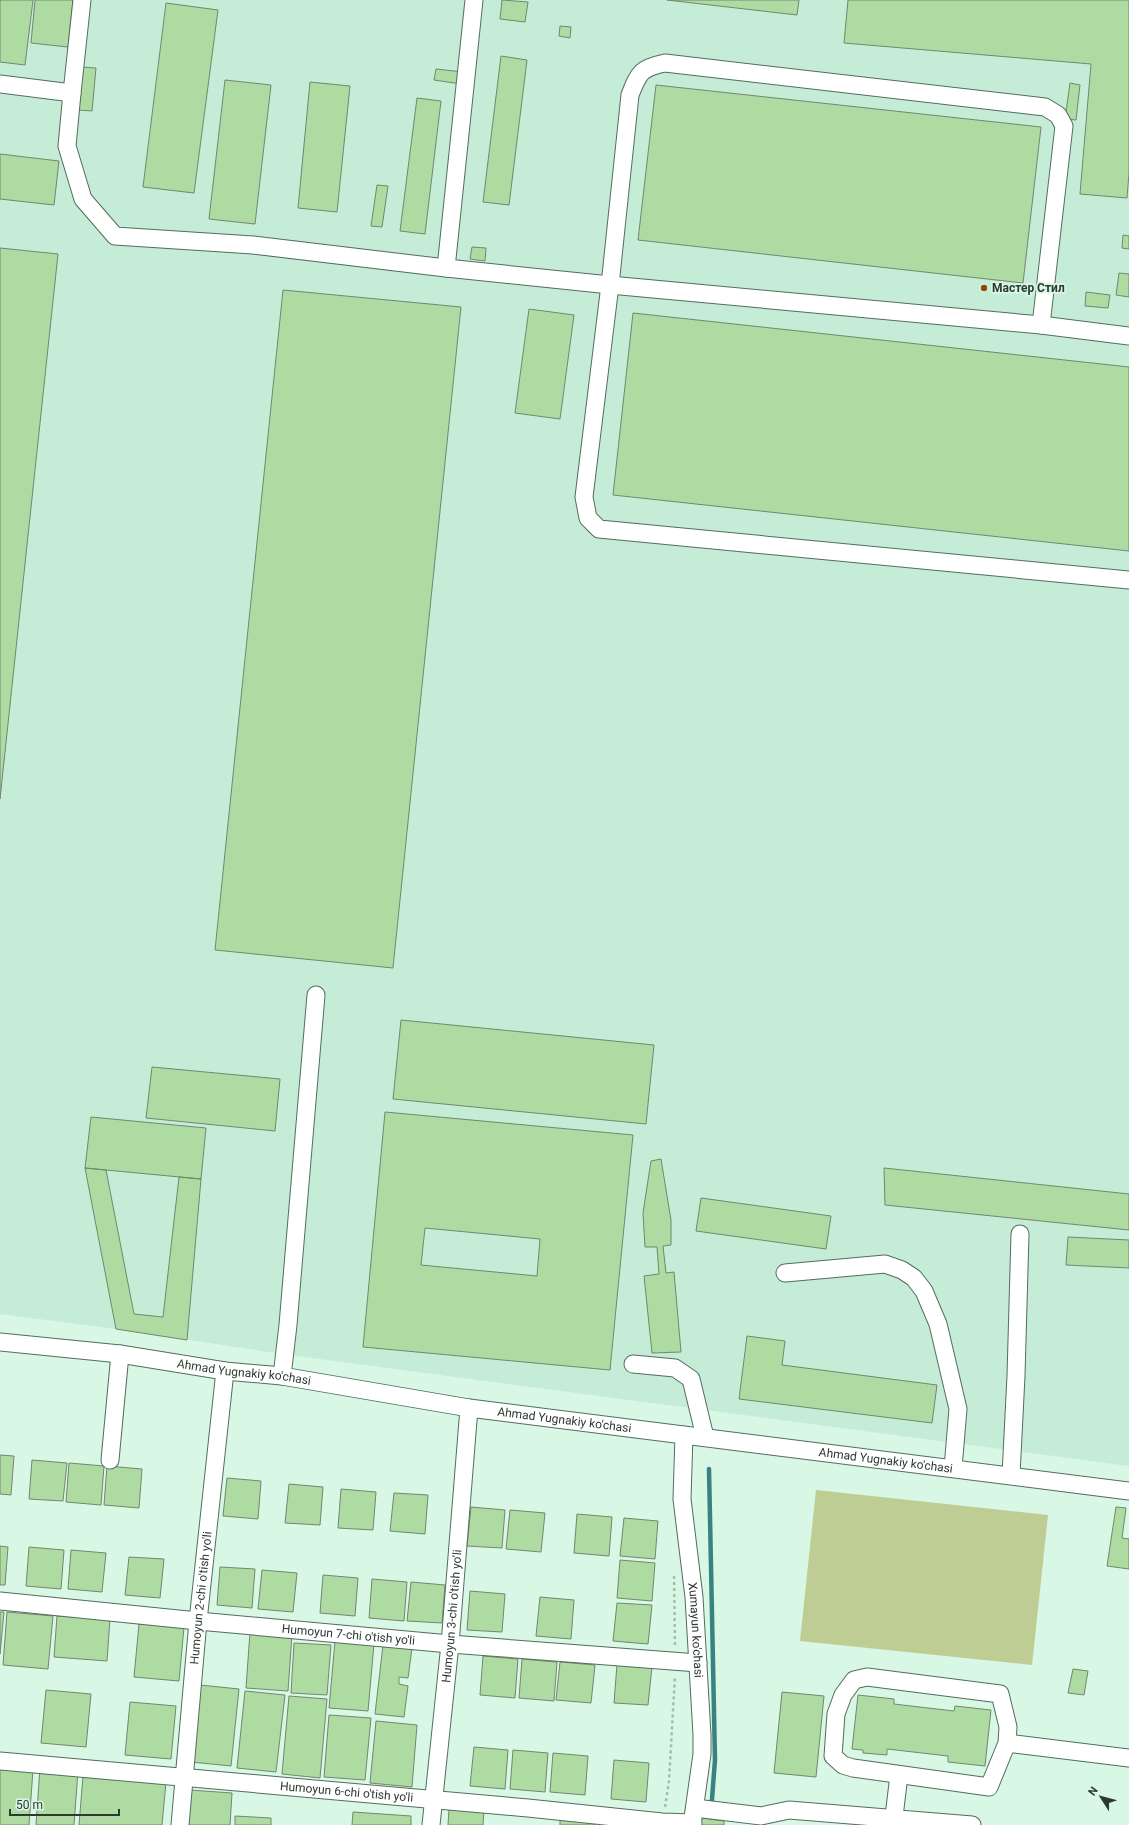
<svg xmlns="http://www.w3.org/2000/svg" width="1129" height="1825" viewBox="0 0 1129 1825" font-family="Roboto,sans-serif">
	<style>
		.built { fill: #c5ecd6 }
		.green { fill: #becd94 }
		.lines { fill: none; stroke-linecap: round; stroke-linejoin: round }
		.stream { stroke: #398283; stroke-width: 4.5 }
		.building { fill: #addba2; stroke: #748670; fill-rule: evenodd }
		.minor-casing { stroke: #526d5d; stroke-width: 19 }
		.path { stroke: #a3bcae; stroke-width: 2.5; stroke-dasharray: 3 3; stroke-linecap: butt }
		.minor { stroke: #fff; stroke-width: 17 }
		.poi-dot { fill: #894d0a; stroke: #d8f7e5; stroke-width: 1.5 }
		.labels { text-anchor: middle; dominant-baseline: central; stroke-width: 3.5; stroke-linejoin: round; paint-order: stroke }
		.poi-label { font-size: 12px; font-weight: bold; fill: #2d3932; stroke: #d8f7e5; text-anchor: start }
		.street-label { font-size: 12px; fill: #2d3932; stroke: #d8f7e5 }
	</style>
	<rect width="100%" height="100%" fill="#d8f7e5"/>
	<path class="built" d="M0,0h1129v1466l-847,-112 -166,-25 -116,-15z"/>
	<path class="green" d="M816,1490l232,25 -16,150 -232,-24z"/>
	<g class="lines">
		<path class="stream" d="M709,1469l6,291 -5,65"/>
	</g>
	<path class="building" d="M0,0h33l-8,65 -25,-3z
		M35,0h38l-5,47 -37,-4z
		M502,0l26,2 -3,20 -25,-3z
		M667,0h132l-2,15z
		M848,0h281v173l-2,25 -47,-4 11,-130 -247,-21z
		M166,3l52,7 -24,183 -51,-6z
		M560,26l11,1 -1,11 -11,-2z
		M501,56l26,4 -18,145 -26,-3z
		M82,67l14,1 -4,43 -14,-1z
		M436,69l27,3 -2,12 -27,-4z
		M225,80l46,5 -16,139 -46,-5z
		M310,82l40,4 -13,126 -39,-4z
		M1070,83l10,2 -4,35 -11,-1z
		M656,85l385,42 -18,156 -385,-43z
		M417,98l24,3 -16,133 -25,-3z
		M0,154l59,7 -5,44 -54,-6z
		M377,185l11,1 -6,41 -11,-1z
		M1123,235l6,1v13l-7,-1z
		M472,247l14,1 -1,13 -15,-2z
		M0,248l58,6 -58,545z
		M1119,273l10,1v23l-13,-2z
		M283,290l178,17 -68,661 -178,-18z
		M1086,292l24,3 -2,13 -23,-2z
		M529,309l45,6 -14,104 -45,-6z
		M633,313l496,54v184l-516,-56z
		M401,1020l253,25 -8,79 -253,-25z
		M152,1067l128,12 -5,52 -129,-13z
		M385,1112l248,23 -23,235 -247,-23zM425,1228l115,11 -3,37 -116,-11z
		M91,1117l115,11 -5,51 -116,-11z
		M661,1159l10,61v25l-8,1 3,27 8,-1 7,80 -29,1 -8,-77 15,-2 -2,-27h-12l-2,-34 8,-52z
		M85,1168l21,2 28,144 29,3 16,-140 22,2 -14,161 -71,-11z
		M884,1168l245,26v36l-244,-25z
		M701,1198l130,18 -5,33 -130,-18z
		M1068,1237l61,3v28l-63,-3z
		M747,1336l38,5 -3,24 155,20 -5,38 -193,-24z
		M0,1455l14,1 -3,39 -11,-1z
		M32,1460l35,3 -4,38 -34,-2z
		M69,1463l35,3 -3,39 -35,-3z
		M107,1466l35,3 -3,39 -35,-3z
		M227,1478l34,3 -3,38 -35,-3z
		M289,1484l34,3 -3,38 -35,-2z
		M341,1489l35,3 -3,38 -35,-2z
		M394,1493l34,2 -3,39 -35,-3z
		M471,1507l34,3 -3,38 -35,-2z
		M1116,1507l10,1 -4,30 7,1v30l-22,-3z
		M510,1510l35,3 -4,39 -35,-3z
		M577,1514l35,3 -3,39 -35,-3z
		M624,1518l34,3 -3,38 -35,-3z
		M0,1546l8,1 -3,38h-5z
		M29,1547l35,3 -3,39 -35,-3z
		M71,1550l35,3 -4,39 -34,-3z
		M129,1557l35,2 -4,39 -35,-3z
		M620,1560l35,3 -3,38 -35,-3z
		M220,1567l35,2 -3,39 -35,-3z
		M262,1570l35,3 -4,39 -35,-3z
		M323,1575l35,3 -3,38 -35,-3z
		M372,1579l35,3 -3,39 -35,-3z
		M411,1582l34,3 -3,38 -35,-2z
		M470,1591l35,3 -3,38 -35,-2z
		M540,1597l34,3 -3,39 -35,-3z
		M617,1603l35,2 -4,39 -35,-3z
		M0,1612h4l-4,42z
		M7,1612l46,4 -5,53 -45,-4z
		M57,1616l53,3 -3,42 -53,-4z
		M139,1624l45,3 -5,54 -45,-4z
		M250,1632l42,3 -4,56 -42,-3z
		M335,1641l39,3 -6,67 -39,-3z
		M294,1643l37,2 -4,50 -36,-2z
		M383,1645l29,3 -4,30 -9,-1v7l9,2 -4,31 -29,-3z
		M483,1656l35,3 -3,39 -35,-3z
		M522,1659l35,3 -3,39 -35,-3z
		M560,1662l35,3 -4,38 -35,-3z
		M617,1664l35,3 -4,38 -34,-2z
		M1073,1669l15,2 -4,24 -16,-2z
		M200,1685l39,4 -8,77 -40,-4z
		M46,1690l45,4 -5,53 -45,-4z
		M245,1691l40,4 -9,77 -39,-4z
		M782,1692l42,4 -8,81 -42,-4z
		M858,1695l36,4v5l60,7 1,-5 36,4 -6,56 -37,-4v-6l-61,-7v6l-24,-2v-3l-11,-1z
		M289,1696l38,3 -7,79 -38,-4z
		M130,1702l46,4 -5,53 -46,-4z
		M329,1715l42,3 -6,62 -41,-3z
		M376,1721l41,4 -5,62 -42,-4z
		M474,1747l34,3 -3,39 -35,-3z
		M513,1750l35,3 -3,39 -35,-3z
		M553,1753l35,3 -3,39 -35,-3z
		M614,1760l35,3 -3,39 -35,-3z
		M0,1767l33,3 -4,55h-29z
		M40,1768l38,3 -4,54h-38z
		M83,1776l83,6 -4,43h-83z
		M190,1790l42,3 -2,32h-42z
		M449,1809l35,2 -1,14h-35z
		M353,1812l58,4v9h-59z
		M235,1816l36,2v7h-36z
		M702,1818l22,3v4h-23z
		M560,1819l35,3v3h-35z"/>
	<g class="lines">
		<defs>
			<g id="minor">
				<path d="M0,84l72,9 -5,53 16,53 32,37 138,9 193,23 164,17 431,40 88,11"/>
				<path d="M72,93l10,-93"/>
				<path d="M446,268l28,-268"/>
				<path d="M1041,325l23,-199 -6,-11 -13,-8 -380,-44c-24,5 -26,9 -35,32l-20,190 -26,212 4,21 11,11 530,51"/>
				<path d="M785,1273l100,-9 17,6 12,8 10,13 14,33 20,85 -5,59"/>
				<path id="s1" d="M0,1342l120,12 105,17 57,5 187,32 660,83"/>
				<path d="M633,1364l42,4 16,11 14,58"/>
				<path d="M282,1376l6,-51 28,-330"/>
				<path id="s2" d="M684,1435l-2,64 12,98 8,138v19l-10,71"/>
				<path d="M110,1460l10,-106"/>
				<path d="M1011,1475l5,-99 4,-142"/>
				<path id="s3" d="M0,1601l198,20 252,23 248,19"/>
				<path d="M1007,1743l1,-16 -8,-33 -133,-17 -13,3 -11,15 -7,19 -3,42 10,9 10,3 136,19 18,-44 122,15"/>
				<path id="s4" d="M0,1761l528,47 134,14 31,1"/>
				<path d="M695,1808l66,8 28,-6 183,15"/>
				<path id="s5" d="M180,1825l18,-204 27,-250"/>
				<path id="s6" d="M431,1825l19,-181 19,-236"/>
				<path d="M893,1825l6,-50"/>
			</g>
		</defs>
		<use href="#minor" class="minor-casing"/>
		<path class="path" d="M674,1576l1,71
			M665,1807l4,-26 6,-105"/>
		<use href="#minor" class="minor"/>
	</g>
	<circle class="poi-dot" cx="984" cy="288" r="4"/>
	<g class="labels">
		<g class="poi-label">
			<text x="992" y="288">Мастер Стил</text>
		</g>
		<g class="street-label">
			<text stroke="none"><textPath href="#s1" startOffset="246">Ahmad Yugnakiy ko'chasi</textPath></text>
			<text stroke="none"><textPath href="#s1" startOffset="570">Ahmad Yugnakiy ko'chasi</textPath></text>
			<text stroke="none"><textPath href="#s1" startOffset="894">Ahmad Yugnakiy ko'chasi</textPath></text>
			<text stroke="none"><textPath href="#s5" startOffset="228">Humoyun 2-chi o'tish yo'li</textPath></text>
			<text stroke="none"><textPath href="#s6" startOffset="210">Humoyun 3-chi o'tish yo'li</textPath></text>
			<text stroke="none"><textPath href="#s2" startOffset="196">Xumayun ko'chasi</textPath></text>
			<text stroke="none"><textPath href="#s3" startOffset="350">Humoyun 7-chi o'tish yo'li</textPath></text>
			<text stroke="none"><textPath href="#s4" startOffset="348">Humoyun 6-chi o'tish yo'li</textPath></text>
		</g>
	</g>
	<g transform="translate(1101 1797) rotate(306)" stroke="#d8f7e5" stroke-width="3" paint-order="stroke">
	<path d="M0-3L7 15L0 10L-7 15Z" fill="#2d3932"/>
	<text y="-6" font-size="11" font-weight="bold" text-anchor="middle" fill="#2d3932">N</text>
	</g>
	<path d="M10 1809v6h109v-6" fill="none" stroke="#2d3932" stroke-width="2"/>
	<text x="16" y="1809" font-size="12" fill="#2d3932" stroke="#d8f7e5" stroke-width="3" paint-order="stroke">50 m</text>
</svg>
